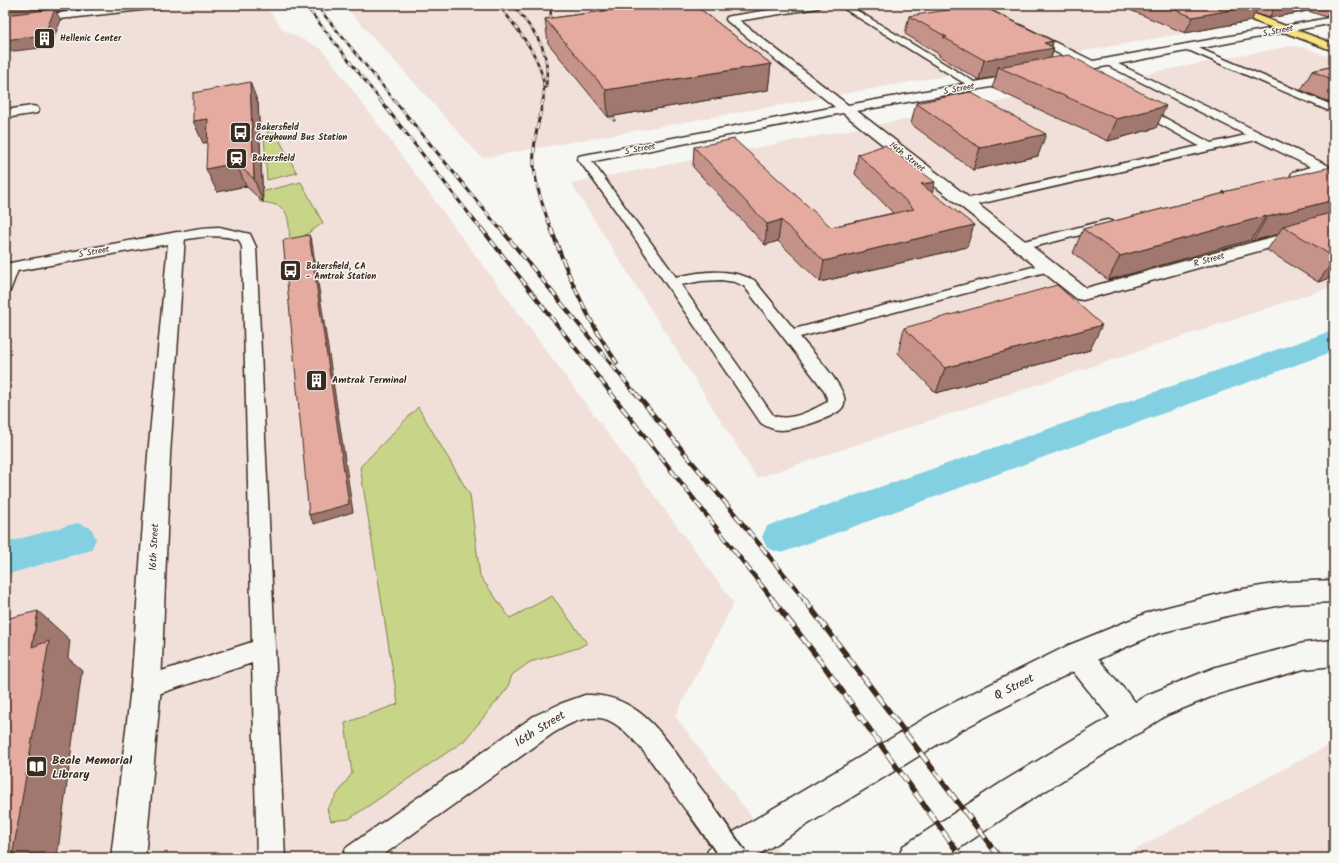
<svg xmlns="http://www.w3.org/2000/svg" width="1339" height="863" viewBox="0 0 1339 863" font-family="Kalam,sans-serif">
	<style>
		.built { fill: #f1e0d9 }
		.green { fill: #c8d487; stroke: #827f52 }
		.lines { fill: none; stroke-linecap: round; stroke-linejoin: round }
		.canal { fill: #83d0e2; fill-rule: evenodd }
		.lane-casing { stroke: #3b2a1e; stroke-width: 3 }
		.street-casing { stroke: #3b2a1e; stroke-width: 3 }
		.secondary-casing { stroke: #3b2a1e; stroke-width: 3 }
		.primary-casing { stroke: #3b2a1e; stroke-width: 3 }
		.lane { fill: #f6f6f2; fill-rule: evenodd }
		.street { fill: #f6f6f2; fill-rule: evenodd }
		.secondary { fill: #f6f6f2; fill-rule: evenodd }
		.primary { fill: #f7e281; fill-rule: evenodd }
		.rail-far4-casing { stroke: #3b2a1e; stroke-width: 2.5 }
		.rail-far3-casing { stroke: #3b2a1e; stroke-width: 3 }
		.rail-far2-casing { stroke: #3b2a1e; stroke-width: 4 }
		.rail-far1-casing { stroke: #3b2a1e; stroke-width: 4.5 }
		.rail-casing { stroke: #3b2a1e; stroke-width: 5.5 }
		.rail-far4 { stroke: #f6f6f2; stroke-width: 1.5; stroke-dasharray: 4.5; stroke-linecap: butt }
		.rail-far3 { stroke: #f6f6f2; stroke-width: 2; stroke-dasharray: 6; stroke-linecap: butt }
		.rail-far2 { stroke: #f6f6f2; stroke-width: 2.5; stroke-dasharray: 8; stroke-linecap: butt }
		.rail-far1 { stroke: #f6f6f2; stroke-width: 3; stroke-dasharray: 10; stroke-linecap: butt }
		.rail { stroke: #f6f6f2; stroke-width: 4; stroke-dasharray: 12; stroke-linecap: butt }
		.lane-bridge-casing { stroke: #3b2a1e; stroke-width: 28; stroke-linecap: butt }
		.lane-bridge { stroke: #f6f6f2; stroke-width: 24 }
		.wall { fill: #c5938a; stroke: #3b2a1e }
		.shaded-wall { fill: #a07870; stroke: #3b2a1e }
		.building { fill: #e5aba0; stroke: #3b2a1e }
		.labels { text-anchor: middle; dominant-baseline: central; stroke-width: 3; stroke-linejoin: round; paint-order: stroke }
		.far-street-label { font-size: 9px; fill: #3b2a1e; stroke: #f6f6f2 }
		.far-poi-label { font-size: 9px; font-weight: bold; fill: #3b2a1e; stroke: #f6f6f2; text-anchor: start }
		.poi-label { font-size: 10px; font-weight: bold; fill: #3b2a1e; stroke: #f6f6f2; text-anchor: start }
		.street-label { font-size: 10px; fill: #3b2a1e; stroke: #f6f6f2 }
		.near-street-label { font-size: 12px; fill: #3b2a1e; stroke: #f6f6f2 }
		.near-poi-label { font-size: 12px; font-weight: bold; fill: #3b2a1e; stroke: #f6f6f2; text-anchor: start }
	</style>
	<rect width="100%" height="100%" fill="#f6f6f2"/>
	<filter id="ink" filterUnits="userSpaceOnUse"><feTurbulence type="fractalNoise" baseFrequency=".025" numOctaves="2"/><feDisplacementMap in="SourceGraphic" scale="8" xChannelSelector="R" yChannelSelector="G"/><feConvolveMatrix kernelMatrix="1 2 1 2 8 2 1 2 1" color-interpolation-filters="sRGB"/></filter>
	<g filter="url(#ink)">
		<path class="built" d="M5,5h260l18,25 39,19 412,554 -59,113 108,142h-778z
			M344,5h851l47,18 -760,135z
			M1291,46l12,1 31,12v227l-577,192 -186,-295z
			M1334,742v116h-214z"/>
		<path class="green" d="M272,126l25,47 -30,7 -3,-44 4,-3 -2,-6z
			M301,182l22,41 -25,17 -8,2c-2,-27 1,-37 -30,-40l-3,-9z
			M418,407l52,88 10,81 30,42 42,-22 35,47 -9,5 -48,14 -18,13 -5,14 -43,52 -115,78 -18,2 -4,-12 25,-36 -7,-50 53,-19 -38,-237z"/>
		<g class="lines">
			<path class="canal" d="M1334,330v21l-539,197 -14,5 -14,-5 -5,-11 5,-11z
				M77,523l14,5 5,11 -5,11 -86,25v-32z"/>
			<defs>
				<path id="lane" d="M70,5h8l-3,10 -4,3 -4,-3z
					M802,5h20l-4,3 -87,14 -4,-3 4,-3z
					M838,5h10l133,81 -5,3 -4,-1z
					M1189,44l145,62v7l-148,-64 -2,-2 2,-2z
					M1108,59l219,106 7,6 -2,3c-5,1 -8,-2 -13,-1 -9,1 -17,7 -26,5l-2,-3 2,-3 18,-5 -55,-27 -290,67 -5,-1 -1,-3 1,-3 238,-54 -64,-36 -1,-2 1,-2h8l68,37 35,-8 -141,-71 -2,-2z
					M584,155l4,1 88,121c27,-6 52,-9 78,3l40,49 254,-66 5,1 2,3 -2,3 -253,67c12,15 39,42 44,60 1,3 0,9 -2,11 -8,10 -48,22 -61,22 -7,0 -14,-3 -20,-7l-145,-212 -38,-52 2,-3zM721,280l14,2 9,4 79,103 4,9v4c-14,8 -39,21 -54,13l-92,-130 20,-4z
					M1107,220l5,1 2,3 -2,3 -91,23 -5,-1 -2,-3 2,-3z
					M219,227l31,7 6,13 29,611h-28l-5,-195 -106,35 -8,-3 -4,-8 4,-8 8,-3 106,-34 -10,-395 -3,-7c-21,-7 -41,-3 -62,1l-5,-1 -2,-3 2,-3c15,-4 31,-7 47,-7z
					M12,263l5,1 2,3 -9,24 -5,1v-25l2,-3z
					M585,695c62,-3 88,58 121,100l4,9 -4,9 -9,4 -9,-4c-20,-25 -56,-91 -88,-95 -18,-2 -33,7 -48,16l-173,124h-37l4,-10 188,-132 26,-12z"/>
				<path id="street" d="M132,5h33l-5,3 -155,17v-6z
					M966,5h13l114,56 241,-44v6l-274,52 -4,-1 -2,-3 2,-3 23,-4 -112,-57z
					M731,16l4,1 113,88 176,-32 4,1 2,3 -2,3 -4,1 -167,30 229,177 248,-68v10l-251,70 -6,-1 -234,-186 -259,50 -5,-1 -2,-3 2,-3 5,-1 251,-48 -108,-86 -1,-2 1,-2z
					M32,106l5,1 2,3 -2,3 -32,5v-8z
					M177,232l6,1 2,4 -15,218 -9,232 -16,171h-34l20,-171 17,-232 20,-211 -151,27 -12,5v-12z
					M1077,642l10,4 56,65 4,10 -4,10 -11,5 -11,-5 -54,-67 -4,-9 4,-9z"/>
				<path id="secondary" d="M1334,580v22l-47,2 -56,11 -75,19 -69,30 -126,66 -208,128h-48l5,-12 229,-136 128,-64 85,-35 79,-20 56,-9z
					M1334,640v26l-30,3 -86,25 -51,21 -141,88 -81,55h-47l5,-12 101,-65 143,-86 69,-28 88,-24z"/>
				<path id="primary" d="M1216,5h14l104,39v7l-117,-44z"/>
			</defs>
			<use href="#lane" class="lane-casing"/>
			<use href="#street" class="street-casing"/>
			<use href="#secondary" class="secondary-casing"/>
			<use href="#primary" class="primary-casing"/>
			<use href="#lane" class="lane"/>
			<use href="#street" class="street"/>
			<use href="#secondary" class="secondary"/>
			<use href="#primary" class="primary"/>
			<defs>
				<path id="rail-far4" d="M305,5l76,96
					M316,5l79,96
					M499,5c20,27 51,60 44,96
					M513,5c23,29 38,43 33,82
					M549,28l2,-17 4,-6"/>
				<path id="rail-far3" d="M380,100l101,129
					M394,100l106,129
					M543,100c-4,22 -11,44 -9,67 2,21 10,42 17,62
					M604,107l10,13"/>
				<path id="rail-far2" d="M481,228l129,164
					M500,228l134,164
					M551,228c16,46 38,95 66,135"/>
				<path id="rail-far1" d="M609,391l164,209
					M634,391l171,209"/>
				<path id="rail" d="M772,599l50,64 140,195
					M804,599l196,259"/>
			</defs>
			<use href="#rail-far4" class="rail-far4-casing"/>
			<use href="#rail-far3" class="rail-far3-casing"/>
			<use href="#rail-far2" class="rail-far2-casing"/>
			<use href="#rail-far1" class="rail-far1-casing"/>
			<use href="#rail" class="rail-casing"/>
			<use href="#rail-far4" class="rail-far4"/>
			<use href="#rail-far3" class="rail-far3"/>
			<use href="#rail-far2" class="rail-far2"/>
			<use href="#rail-far1" class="rail-far1"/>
			<use href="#rail" class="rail"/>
			<defs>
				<path id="lane-bridge" d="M697,804l38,54"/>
			</defs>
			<use href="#lane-bridge" class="lane-bridge-casing"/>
			<use href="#lane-bridge" class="lane-bridge"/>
		</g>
		<path class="wall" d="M645,5h50l76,59 -3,26 -160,27 -60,-74 -3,-24 101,-14z
			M1118,5h216v11l-8,1 -18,-6 -39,7 -14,-5 -4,8 -66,12z
			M909,16l144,25 -1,6 2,1 -3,10 105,70 -48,13 -116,-53 4,-11 -17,3 -40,-24v-2l-34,-20z
			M1334,66v38l-33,-14 11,-19z
			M258,103l5,99 -17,-16 -29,6 -10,-50 -4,1z
			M916,103l122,53 -65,14 -62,-46z
			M694,147l137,80 62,-14 -38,-39 3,-20 74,39 35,54 -147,35 -42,-41 -13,4 -72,-78z
			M1334,168v109l-16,5 -51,-32 11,-16 -25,7 -2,-1 -143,40 -35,-27 10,-24 138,-35 2,-2z
			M904,328l186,22 -154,43 -38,-40z"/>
		<path class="shaded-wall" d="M13,5h54l-2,6 -9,1 5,8 -11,27 -45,5v-46z
			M1259,5l-8,16 -66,12 8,-16z
			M1276,5h36l-4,6 -39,7z
			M1332,5h2v10l-8,2z
			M1053,41l-2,8 3,-1 -6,19h-50l-2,10 -17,3 5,-20 60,-17z
			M771,64l-3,26 -160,27 -2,-27z
			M250,82l8,21 5,99 -9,-23z
			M1166,106l-10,22 -48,13 9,-22z
			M208,119l10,22 -15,2 -10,-22z
			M1046,134l-8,22 -65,14 7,-22z
			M236,163l10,23 -29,6 -11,-23z
			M935,182l-5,20 -9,-18z
			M1334,200v19l-51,7 -5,8 -25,7 14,-24z
			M1266,216l-15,24 -143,40 12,-24z
			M781,220l-3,21 -13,4 2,-21z
			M974,225l-7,22 -147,35 4,-21z
			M309,235l3,8 41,269 -39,12 -5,-9z
			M1334,260v17l-16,5z
			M1102,325l-12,25 -154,43 9,-25z
			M38,611l32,29 -2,18 14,12 -25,188h-45l20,-211z"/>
		<path class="building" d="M649,5h46l76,59 -165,26 -61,-71z
			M980,5l73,36 -9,2 10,5 -70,12 -41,-23h4l-38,-21z
			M1163,5h96l-66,12z
			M55,9l-11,26 -39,5v-25z
			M1069,55l97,51 -49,13 -119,-52z
			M1334,66v14l-22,-9z
			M250,82l4,97 -18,-16 -30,6 2,-50 -15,2v-28z
			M970,92l76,42 -66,14 -64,-45z
			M734,139l97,88 83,-18 -56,-55 27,-9 50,37 -14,2 53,41 -150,36 -43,-41 -14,4 -73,-77z
			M1331,167l3,1v32l-67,17 -1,-1 -146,40 -37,-27 142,-36 -2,-1z
			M1334,212v45l-51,-31z
			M309,235l40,269 -40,11 -26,-275z
			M1057,285l45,40 -157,43 -41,-40z
			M38,611l-6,36 17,-6 -37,217h-7v-239z"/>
	</g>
	<defs>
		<symbol id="building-square" viewBox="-11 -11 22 22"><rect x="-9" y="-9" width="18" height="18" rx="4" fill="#3b2a1e" stroke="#f6f6f2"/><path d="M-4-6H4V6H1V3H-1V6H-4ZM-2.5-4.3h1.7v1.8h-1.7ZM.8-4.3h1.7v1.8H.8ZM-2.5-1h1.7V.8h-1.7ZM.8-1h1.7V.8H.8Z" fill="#fff"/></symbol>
		<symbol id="bus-square" viewBox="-11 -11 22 22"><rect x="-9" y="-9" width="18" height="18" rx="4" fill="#3b2a1e" stroke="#f6f6f2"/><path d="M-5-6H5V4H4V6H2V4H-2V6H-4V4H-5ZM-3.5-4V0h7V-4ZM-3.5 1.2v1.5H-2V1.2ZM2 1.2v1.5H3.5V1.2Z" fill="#fff"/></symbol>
		<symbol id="station-square" viewBox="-11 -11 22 22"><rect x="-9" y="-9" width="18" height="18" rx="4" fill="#3b2a1e" stroke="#f6f6f2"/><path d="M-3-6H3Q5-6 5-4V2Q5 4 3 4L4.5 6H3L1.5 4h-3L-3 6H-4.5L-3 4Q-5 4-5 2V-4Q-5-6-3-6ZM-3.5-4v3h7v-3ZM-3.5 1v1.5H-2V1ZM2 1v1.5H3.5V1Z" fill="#fff"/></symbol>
		<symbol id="library-square" viewBox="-11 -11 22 22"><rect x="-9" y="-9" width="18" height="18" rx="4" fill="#3b2a1e" stroke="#f6f6f2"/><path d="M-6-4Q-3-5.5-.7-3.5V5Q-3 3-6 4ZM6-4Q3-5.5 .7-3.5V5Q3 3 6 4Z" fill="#fff"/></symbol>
	</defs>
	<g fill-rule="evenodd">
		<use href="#building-square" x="32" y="26" width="25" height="25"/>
		<use href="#bus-square" x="228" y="120" width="25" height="25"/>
		<use href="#station-square" x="224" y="146" width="25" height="25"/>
		<use href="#bus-square" x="278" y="258" width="25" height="25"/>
		<use href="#building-square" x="304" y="368" width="25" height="25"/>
		<use href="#library-square" x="24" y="754" width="25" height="25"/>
	</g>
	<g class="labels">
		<g class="far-street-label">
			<text transform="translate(1278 31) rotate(-11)">S Street</text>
			<text transform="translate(959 89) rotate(-10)">S Street</text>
			<text transform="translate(640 149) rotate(-11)">S Street</text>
			<text transform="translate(907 157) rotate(38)">14th Street</text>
			<text transform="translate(94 252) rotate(-10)">S Street</text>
			<text transform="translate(1209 260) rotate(-16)">R Street</text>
		</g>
		<g class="far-poi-label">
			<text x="60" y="38">Hellenic Center</text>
			<text x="256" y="127">Bakersfield<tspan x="256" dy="10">Greyhound Bus Station</tspan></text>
			<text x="252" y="158">Bakersfield</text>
			<text x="306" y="266">Bakersfield, CA<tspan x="306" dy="10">- Amtrak Station</tspan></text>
		</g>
		<g class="poi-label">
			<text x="332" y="380">Amtrak Terminal</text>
		</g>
		<g class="street-label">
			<text transform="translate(154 547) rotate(-87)">16th Street</text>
		</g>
		<g class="near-street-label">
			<text transform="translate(1014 687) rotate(-27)">Q Street</text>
			<text transform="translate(540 729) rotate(-32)">16th Street</text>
		</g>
		<g class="near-poi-label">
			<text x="52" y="760">Beale Memorial<tspan x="52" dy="14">Library</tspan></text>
		</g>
	</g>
	<rect width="1339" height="863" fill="none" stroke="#f6f6f2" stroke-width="20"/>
	<rect x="10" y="10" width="1319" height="843" fill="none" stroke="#3b2a1e" stroke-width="1.5" filter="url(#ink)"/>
</svg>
